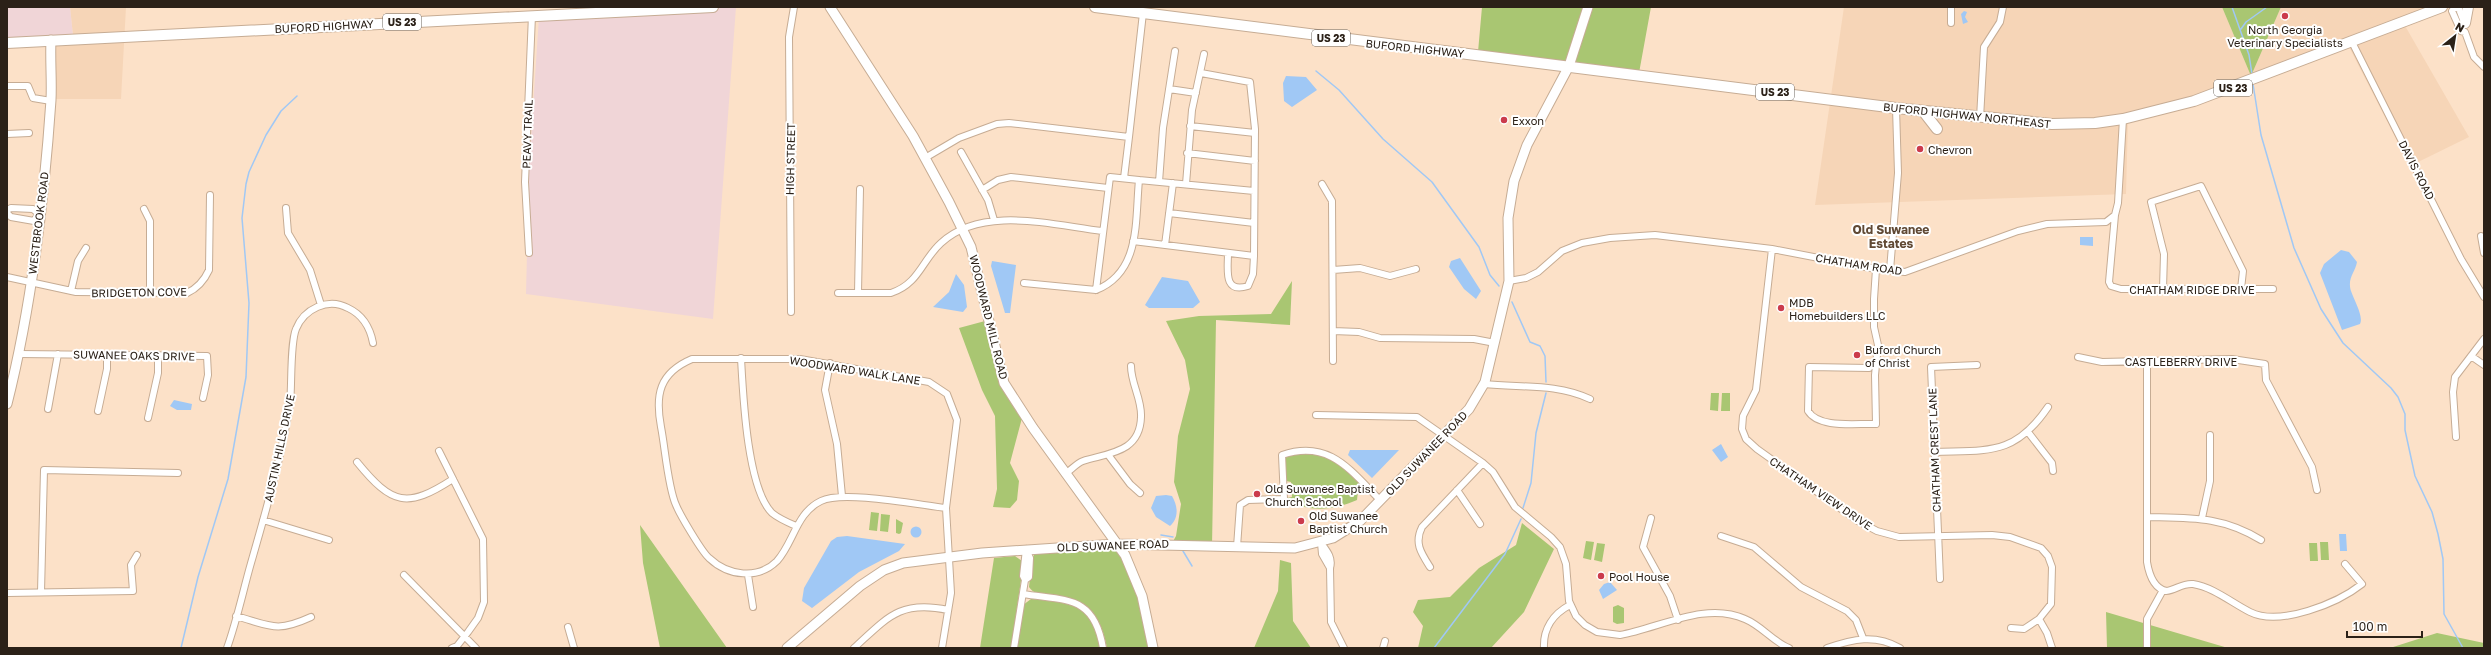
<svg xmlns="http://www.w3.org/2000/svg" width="2491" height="655" viewBox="0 0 2491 655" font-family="'Golos Text',sans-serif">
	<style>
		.built { fill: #f6d5b7 }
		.industrial { fill: #f0d5d7 }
		.green { fill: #a9c672 }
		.water { fill: #a0c8f5 }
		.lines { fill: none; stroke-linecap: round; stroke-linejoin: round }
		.stream { stroke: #a0c8f5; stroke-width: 1.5 }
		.street-casing { stroke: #c6ac94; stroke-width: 8 }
		.secondary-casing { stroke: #c6ac94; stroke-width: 11 }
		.primary-casing { stroke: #c6ac94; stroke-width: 12 }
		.street { stroke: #fff; stroke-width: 6 }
		.secondary { stroke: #fff; stroke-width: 9 }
		.primary { stroke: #fff; stroke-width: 10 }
		.poi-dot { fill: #cb3b4c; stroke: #fff; stroke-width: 1.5 }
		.labels { text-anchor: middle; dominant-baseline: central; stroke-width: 4; stroke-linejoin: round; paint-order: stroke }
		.shield { fill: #fff; stroke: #6b645d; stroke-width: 1 }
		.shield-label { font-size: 10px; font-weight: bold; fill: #2b2118 }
		.street-label { font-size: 11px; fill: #2b2118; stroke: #fff }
		.poi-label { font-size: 11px; fill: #2b2118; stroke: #fff; text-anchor: start }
		.neighbourhood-label { font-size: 12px; font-weight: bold; fill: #604934; stroke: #fff }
	</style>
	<rect width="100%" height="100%" fill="#fce1c8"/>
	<path class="built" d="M70,7h56l-5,92h-69l2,-62 19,-1z
		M1844,7h378l29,69 30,-69h167l-44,17 65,113 -59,29 -62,-121 -220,74 -2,75 -311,11z"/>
	<path class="industrial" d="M7,7h63l3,29 -66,5z
		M685,7h51l-23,312 -187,-25 3,-124 10,-154z"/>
	<path class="green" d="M1482,7h169l-12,66 -161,-21z
		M2222,7h59l-30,69z
		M1292,281l-2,44 -74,-5 -4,226 -41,-1 5,-9 5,-32 -7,-22 4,-46 12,-47 -5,-29 -19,-39 33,-5 72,-2z
		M985,321l21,72 16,25 -12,45 9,18 -2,19 -7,8 -17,-1 4,-18 -2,-73 -13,-26 -23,-62z
		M1711,393h8l-1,18 -8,-1z
		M1722,393h8v18h-9z
		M1296,452l33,4 30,25 -2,19c-22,10 -50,14 -70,-2l5,-1 -1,-15 -5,-1 -1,-25z
		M871,512l8,1 -2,18 -8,-1z
		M881,514l9,1 -2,17 -8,-1z
		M896,519l7,4 -2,10 -2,1 -3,-1z
		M1522,523l32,26 -30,63 -33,36h-73l5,-22 -10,-14 5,-12 32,-3 29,-29 37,-23z
		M640,525l87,123h-67l-17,-85z
		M1586,541l8,1 -3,18 -8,-2z
		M2320,542h8l1,18h-8z
		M1597,543l8,1 -3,18 -8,-2z
		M2309,543h8l1,18h-8z
		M1114,548c18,9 32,80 36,100h-43c-8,-41 -22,-47 -62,-53 -6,-1 -12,-2 -16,-8l3,-28 3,-6z
		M1015,556l7,5 1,6 -12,81h-31l14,-90z
		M1280,560l11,3 2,58 18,27h-57l24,-57z
		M1031,599c22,2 52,3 64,25 3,6 4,17 6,24h-84l6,-43z
		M1618,605l6,3v15l-7,1 -4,-2v-15z
		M2106,612l122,36h-121z
		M2437,633l47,10v5h-94z"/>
	<path class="water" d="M1964,11l3,1 -2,5 3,5 -5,2 -2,-10z
		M1286,76l20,1 11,13 -25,17 -8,-6 -1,-18z
		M2080,237h13v9l-13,-1z
		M2341,250l8,2 8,10c-2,11 -10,16 -6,29 3,9 13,26 9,33l-18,6 -22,-57 4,-9z
		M1460,258l21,33 -5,8 -12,-10 -15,-22 2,-6z
		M992,261l24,4 -6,48h-5l-14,-47z
		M956,274l8,11 3,22 -4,5 -30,-5 16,-15z
		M1162,277l26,4 12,21 -7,6h-44l-4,-3z
		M174,400l18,4 -1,6h-14l-7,-4z
		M1721,444l7,13 -7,5 -9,-12z
		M1350,450h49l-27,28 -24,-23z
		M1166,495l6,1c6,10 7,22 -2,30l-14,-9 -5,-9 5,-12z
		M910.5 532a5.5 5.5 0 1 1 11 0a5.5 5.5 0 1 1-11 0Z
		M2339,534h7l1,17h-7z
		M847,536l58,8 -6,7 -40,21 -47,36 -10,-7 2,-13 27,-47 6,-4z
		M1610,582l7,8 -14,9 -4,-9 5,-6z"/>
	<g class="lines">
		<path class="stream" d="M2232,7l17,48 3,19
			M2241,29l5,-7 21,-15
			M1316,71l23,19 44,49 49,43 47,65 11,28 9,11
			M2253,84l8,51 33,113 27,61 22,34 48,45 7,9 7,17v16l10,46 17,36 6,22 5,25 1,55 19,34
			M1512,302l18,40 10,4 5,10 1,26
			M1523,508l8,-25 5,-50 10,-40
			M1161,535l12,2
			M1183,551l9,15
			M181,648l17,-71 30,-98 18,-102 3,-74 -7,-85 4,-34 3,-12 17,-37 15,-24 16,-15
			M1434,648l71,-94 16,-35"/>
		<defs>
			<path id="street" d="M1951,7v16
				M2455,7l-3,4 9,20 4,1 9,25 10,10
				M2455,7l4,2 5,13
				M2352,42l109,217 23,38
				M1201,73l49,9 5,47 -1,127
				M7,86h21l5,12 18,3
				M1169,89l27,4
				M1980,118l4,-71 16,-25 3,-15
				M1190,126l65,7
				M7,134l22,-1
				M1129,137l14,-124
				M961,152l27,48 6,20
				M1187,153l68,8
				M925,158l34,-20 38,-14 12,-1 120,14 -5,41
				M1110,177l29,3c-4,41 2,92 -43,110z
				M1139,180l115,11
				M1159,182l4,-54 12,-77
				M1186,184l6,-74 12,-56
				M1322,184l10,17 1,160
				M982,190l16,-10 13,-3 97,11
				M286,208l2,25 22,37 11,35
				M144,209l6,12v72
				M7,210l4,-2 22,1 8,7
				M7,213l4,4 23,4 4,-6
				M1169,213l85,10
				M2115,215l-6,67 2,4 10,3h152
				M2481,236l3,17
				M1133,241c40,5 81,10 121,15l-1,18 -5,12c-25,8 -20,-16 -20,-33
				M1165,245l8,-62
				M1772,249l-16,141 -13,26 -1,13 4,10 11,10 101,72 19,10 22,6 93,-2 18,2 31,11 7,8 4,11 -1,37 -12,15 -15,10 -13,-1
				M529,253l-4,-71 7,-167
				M1333,270l27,-2 30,8 26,-7
				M1890,270l8,-97 -2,-65
				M7,277l69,15 111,1c11,-5 17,-12 22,-23l1,-75
				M1509,281l17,-3 12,-6 24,-21 20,-8 28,-5 45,-3 117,14 104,20 29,3 113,-41 29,-7 59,-2 9,-7 3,-12 5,-84
				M1024,283l72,7
				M2163,289l1,-35 -13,-52 50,-16 42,85 -2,18
				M71,291l7,-30 8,-13
				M838,293h53c28,-9 31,-33 50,-50 41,-38 111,-18 161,-12
				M858,293l2,-104
				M791,312l-2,-275 5,-30
				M1333,331l26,1 21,6 94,1 21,4
				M19,354l188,2 1,19 -5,23
				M2471,356l13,9
				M2078,357l24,5 130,-3 33,5 1,16 46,87 5,23
				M741,358c2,36 6,130 31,155 6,5 17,10 24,13
				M2147,361v201c2,12 6,26 19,29 10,-1 16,-8 27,-7 20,3 39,19 57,28 30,15 88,-9 112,-28l-17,-20
				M830,363l-5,27 12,54 5,52
				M1869,368l-60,-1 -1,44c11,18 49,12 68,13l-1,-49 3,-30 -4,-18v-28l2,-30
				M1484,384c36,4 72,-1 106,15
				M48,409l10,-55
				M98,411l9,-42v-14
				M1316,415l101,2 66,46 10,9 22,35 36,30 9,10 6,17 3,37 7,15 9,9 12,7 23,3c40,-7 85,-34 125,-16 17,7 27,22 44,29
				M148,418l10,-45v-18
				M2028,432l24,31 1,8
				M2456,437l-3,-45 2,-15 29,-38
				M439,451l44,88 1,63 -6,16 -10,14 -11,14 -5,2
				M1935,452c53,-2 80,4 113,-45
				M1109,456l21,28 10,9
				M357,462c35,43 50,47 96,17
				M1065,474c6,-4 12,-11 18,-13 25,-8 57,-8 58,-44 1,-18 -10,-33 -10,-51
				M1457,490l23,34
				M2147,517c44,1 75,-1 114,23
				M1651,518l-8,29 27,49 8,24
				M2202,518l8,-37v-46
				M263,520l66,20
				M1721,536l33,11 47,40 46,24 9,9 7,18
				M1321,543c6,8 12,15 9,25l1,54 13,26
				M1321,543l1,11 8,14
				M1237,547l3,-42 8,-5 36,-1 -2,-44c47,-16 68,15 98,45
				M1430,567c-9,-14 -16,-24 -8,-40l61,-64
				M404,575l72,73
				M748,575l5,32
				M1940,579l-9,-212 46,-2
				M1025,580l4,-3 1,-19 -4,-9
				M41,592l3,-122 134,3
				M7,593l126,-2 -2,-26 6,-10
				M1023,594c44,7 71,1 80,54
				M236,616c35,10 40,17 75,1
				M2039,619l8,14 5,15
				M568,627l6,21
				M227,648c10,-28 16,-57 24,-85 15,-52 30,-105 39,-159 2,-18 0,-61 6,-75 8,-20 32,-32 52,-21 15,7 22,19 25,35
				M854,648c34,-31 46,-48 94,-38
				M942,648l9,-55 -5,-85 11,-88 -10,-26 -18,-12 -129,-23h-108c-33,14 -37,36 -31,68 4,20 7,61 15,78 4,10 26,47 33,53 19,18 49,22 68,3 17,-19 19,-48 44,-60 22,-11 98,4 125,7
				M1014,648l11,-68 -2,-4 3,-27
				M1383,648l2,-7
				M1544,648c-1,-19 9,-34 26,-43
				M1827,648c26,-9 48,-14 73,0
				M2147,648v-29l16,-29"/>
			<path id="secondary" d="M830,7l83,129 36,66 22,45 33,136 29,45 92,127 17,41 11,52
				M7,404c25,-99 37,-202 44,-304 1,-20 -1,-40 0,-60
				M787,648l73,-62 24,-16 19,-7 79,-10 135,-9 178,4 38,-10 27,-17 109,-112 16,-27 24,-101 -1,-63 6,-37 13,-36 42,-79 19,-59"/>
			<path id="primary" d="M1095,7l801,101 156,16 43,-1 28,-4 71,-18 248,-94
				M2465,23l3,-16
				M7,43l706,-36
				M1923,111l14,18"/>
		</defs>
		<use href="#street" class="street-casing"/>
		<use href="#secondary" class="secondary-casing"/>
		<use href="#primary" class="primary-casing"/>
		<use href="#street" class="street"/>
		<use href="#secondary" class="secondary"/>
		<use href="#primary" class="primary"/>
	</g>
	<g class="poi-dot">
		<circle cx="2285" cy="16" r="4"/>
		<circle cx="1504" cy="120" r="4"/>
		<circle cx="1920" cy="149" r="4"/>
		<circle cx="1781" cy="308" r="4"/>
		<circle cx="1857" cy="355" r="4"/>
		<circle cx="1257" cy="494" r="4"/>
		<circle cx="1301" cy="521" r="4"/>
		<circle cx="1601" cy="576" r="4"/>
	</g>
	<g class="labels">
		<g class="shield">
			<rect x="383" y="14" width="38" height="16" rx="3"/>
			<rect x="1312" y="30" width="38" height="16" rx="3"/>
			<rect x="2214" y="80" width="38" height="16" rx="3"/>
			<rect x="1756" y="84" width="38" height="16" rx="3"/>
		</g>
		<g class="shield-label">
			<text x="402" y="22">US 23</text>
			<text x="1331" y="38">US 23</text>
			<text x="2233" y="88">US 23</text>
			<text x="1775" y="92">US 23</text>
		</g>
		<g class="street-label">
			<text transform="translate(324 26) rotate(-3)">BUFORD HIGHWAY</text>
			<text transform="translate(1415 48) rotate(6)">BUFORD HIGHWAY</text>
			<text transform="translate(1967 115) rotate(6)">BUFORD HIGHWAY NORTHEAST</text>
			<text transform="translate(527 134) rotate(-88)">PEAVY TRAIL</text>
			<text transform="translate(790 159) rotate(-89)">HIGH STREET</text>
			<text transform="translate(2417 170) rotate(63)">DAVIS ROAD</text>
			<text transform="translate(38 223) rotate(-83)">WESTBROOK ROAD</text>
			<text transform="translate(1859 264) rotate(9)">CHATHAM ROAD</text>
			<text x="2192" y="289">CHATHAM RIDGE DRIVE</text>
			<text transform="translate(139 292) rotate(-1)">BRIDGETON COVE</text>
			<text transform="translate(989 317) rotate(76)">WOODWARD MILL ROAD</text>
			<text transform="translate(134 355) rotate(1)">SUWANEE OAKS DRIVE</text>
			<text x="2181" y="361">CASTLEBERRY DRIVE</text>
			<text transform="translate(855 370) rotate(9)">WOODWARD WALK LANE</text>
			<text transform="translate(279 448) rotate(-78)">AUSTIN HILLS DRIVE</text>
			<text transform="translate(1934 450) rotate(-92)">CHATHAM CREST LANE</text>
			<text transform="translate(1426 453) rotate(-46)">OLD SUWANEE ROAD</text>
			<text transform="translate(1821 493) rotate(34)">CHATHAM VIEW DRIVE</text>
			<text transform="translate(1113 545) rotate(-2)">OLD SUWANEE ROAD</text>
		</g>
		<g class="poi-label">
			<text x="2285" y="29" text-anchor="middle">North Georgia<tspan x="2285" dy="13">Veterinary Specialists</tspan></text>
			<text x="1512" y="120">Exxon</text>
			<text x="1928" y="149">Chevron</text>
			<text x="1789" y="302">MDB<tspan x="1789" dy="13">Homebuilders LLC</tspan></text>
			<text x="1865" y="349">Buford Church<tspan x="1865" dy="13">of Christ</tspan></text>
			<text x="1265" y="488">Old Suwanee Baptist<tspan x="1265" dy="13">Church School</tspan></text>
			<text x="1309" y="515">Old Suwanee<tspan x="1309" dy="13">Baptist Church</tspan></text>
			<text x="1609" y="576">Pool House</text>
		</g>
		<g class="neighbourhood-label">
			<text x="1891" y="229">Old Suwanee<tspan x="1891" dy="14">Estates</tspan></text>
		</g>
	</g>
	<rect width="2491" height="655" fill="none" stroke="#2b2118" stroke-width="16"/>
	<g transform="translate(2455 36) rotate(30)" stroke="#ffffff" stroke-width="3" paint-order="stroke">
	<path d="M0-3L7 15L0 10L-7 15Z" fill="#2b2118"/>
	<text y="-6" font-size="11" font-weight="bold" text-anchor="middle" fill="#2b2118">N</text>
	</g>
	<path d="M2347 631v6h75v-6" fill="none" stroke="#2b2118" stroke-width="2"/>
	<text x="2353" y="631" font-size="12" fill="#2b2118" stroke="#ffffff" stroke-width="3" paint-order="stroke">100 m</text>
</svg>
